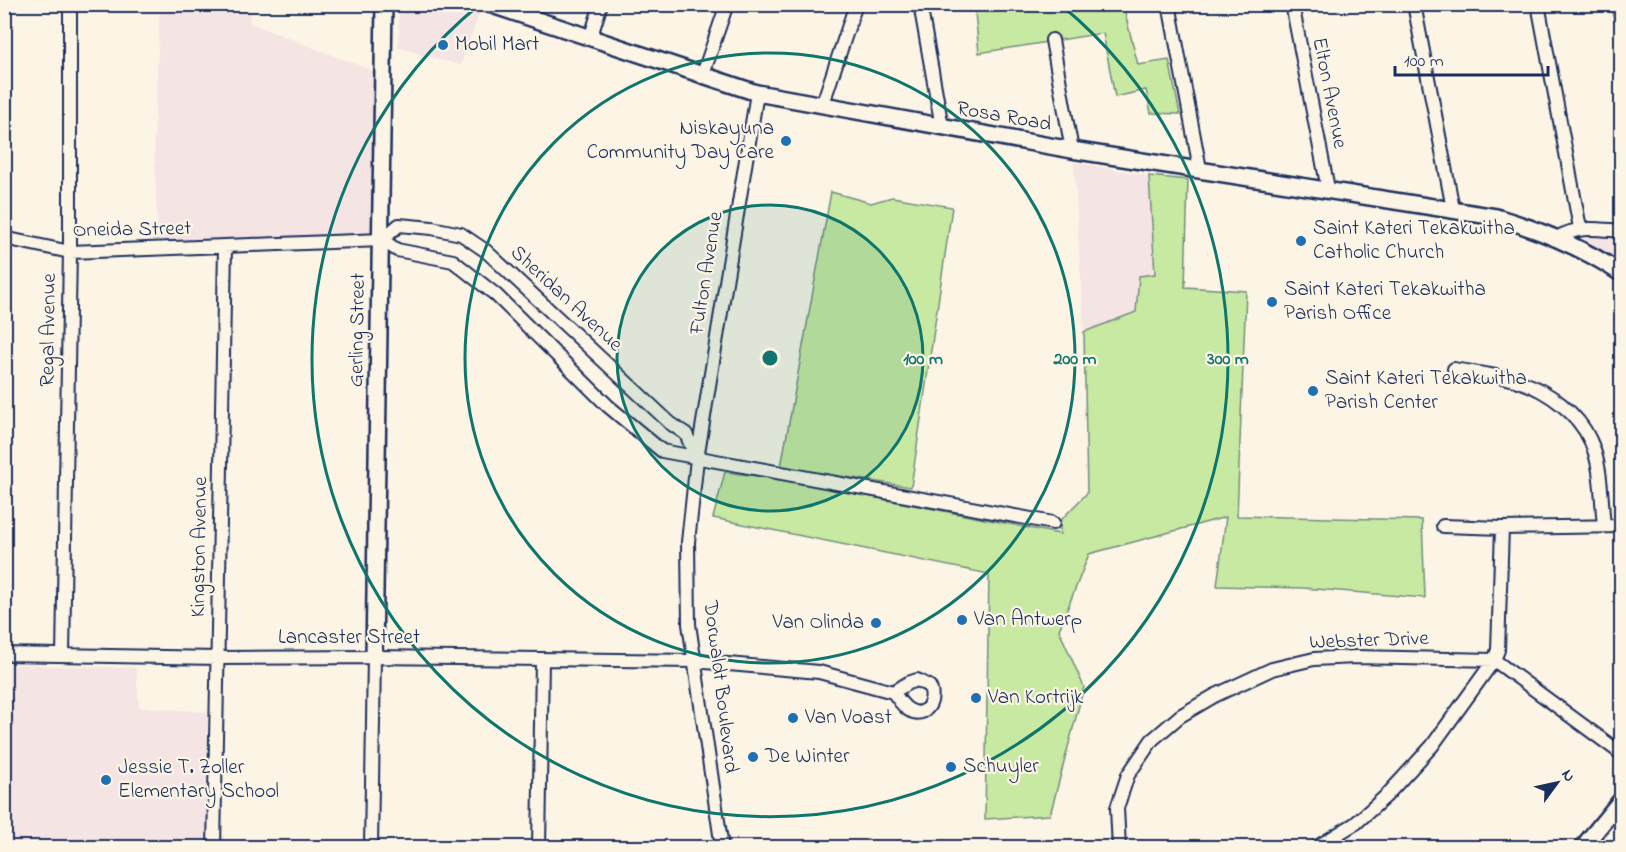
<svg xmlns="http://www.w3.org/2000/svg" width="1626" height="852" viewBox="0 0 1626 852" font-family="'Indie Flower',sans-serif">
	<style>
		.built { fill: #f5e4e4 }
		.green { fill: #c8e9a1; stroke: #728c80; stroke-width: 1.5 }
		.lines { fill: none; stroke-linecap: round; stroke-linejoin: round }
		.minor-casing { stroke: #1b2f5e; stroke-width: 16 }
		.tertiary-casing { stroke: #1b2f5e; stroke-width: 20 }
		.minor { stroke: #fcf5e5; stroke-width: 12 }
		.tertiary { stroke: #fcf5e5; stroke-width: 15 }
		.ring { fill: none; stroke: #0f766e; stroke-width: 3 }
		.poi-dot { fill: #1f6fb2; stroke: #fcf5e5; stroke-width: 2 }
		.labels { text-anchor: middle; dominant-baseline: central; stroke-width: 4.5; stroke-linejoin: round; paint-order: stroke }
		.poi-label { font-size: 21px; fill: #1b2f5e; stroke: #fcf5e5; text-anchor: start }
		.street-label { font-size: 21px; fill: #1b2f5e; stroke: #fcf5e5 }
		.centre { fill: #0f766e; stroke: #fcf5e5; stroke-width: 3 }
		.ring-label { font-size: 18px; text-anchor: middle; font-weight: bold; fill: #0f766e; stroke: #fcf5e5; stroke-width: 4.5; stroke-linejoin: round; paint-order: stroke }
	</style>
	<rect width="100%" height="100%" fill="#fcf5e5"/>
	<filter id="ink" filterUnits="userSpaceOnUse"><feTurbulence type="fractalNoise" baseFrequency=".0167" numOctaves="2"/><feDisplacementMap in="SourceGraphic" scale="12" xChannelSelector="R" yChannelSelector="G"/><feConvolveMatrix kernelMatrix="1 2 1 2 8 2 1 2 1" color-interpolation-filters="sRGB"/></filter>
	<g filter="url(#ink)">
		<path class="built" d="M160,5h89l1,18 126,49 -3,157 -3,5 -212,10 -4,-104z
			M399,5h58l23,7 -19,53 -39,-10 -24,-9z
			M1074,162l75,14 6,98 -16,2 -3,36 -52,20z
			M1587,235l34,4v25l-37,-22z
			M5,664l131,4 3,39 68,5 -1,135h-201z"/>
		<path class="green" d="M992,4l131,1 15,60 31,-5 11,54 -29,-1 -5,-23 -31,7 -12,-64 -124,20 -4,-41z
			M1611,5h10v49z
			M1149,176l39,4 -3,107 61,4 -9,225 185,4 3,78 -122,-10 -86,-2 9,-69 -137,37 -30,76 25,57 -34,128 -65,4 4,-245 -276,-56 12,-46 56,7 279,55v-13l27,-28 -3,-161 52,-20 3,-36 16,-2z
			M831,192l40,11 21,-6 60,10 -41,280 -130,-20z"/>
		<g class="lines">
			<defs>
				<path id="minor" d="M920,4l22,123
					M1169,4l31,165
					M1292,4l36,185
					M1414,4l39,205
					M1538,4l42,224
					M590,39l11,-35
					M1052,40l20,110
					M702,77l25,-73
					M822,106l34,-102
					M4,238l66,14 312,-12 15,10 56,11 43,34 112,111 54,45 391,72
					M1556,238c24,-13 39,-9 66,-7
					M382,240l17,-15 33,3 29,6 25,17 184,172 16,11 10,23
					M1454,369c21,4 46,6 67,13 27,9 57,31 69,58 12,25 11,58 14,86
					M1443,526l59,2 120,-2
					M4,654l213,4 157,-1 320,4 125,11 74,20
					M63,655l7,-403v-248
					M917,680l12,6c8,13 -3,34 -20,24 -7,-4 -11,-12 -16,-18l15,-9z
					M214,848l11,-601
					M371,848l3,-191
					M539,848l3,-188
					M722,848l-33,-224 -1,-82 9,-83 60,-366
					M1119,848l-2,-40 11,-33 24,-35 28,-24 34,-20 58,-27 42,-10 42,-2 138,3 128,94
					M1315,848l41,-25 30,-27 46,-50 62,-86 4,-10 4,-122"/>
				<path id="tertiary" d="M489,4l268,89 315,57 424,67c44,13 88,31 126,57
					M374,657l10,-653
					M1582,848l40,-49"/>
			</defs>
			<use href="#minor" class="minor-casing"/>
			<use href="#tertiary" class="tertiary-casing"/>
			<use href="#minor" class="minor"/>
			<use href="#tertiary" class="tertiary"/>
		</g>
	</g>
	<circle cx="770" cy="358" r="153" fill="#0f766e" fill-opacity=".12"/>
	<g class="ring">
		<circle cx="770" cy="358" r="153"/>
		<circle cx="770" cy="358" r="305"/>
		<path d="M1061 5A458 458 0 1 1 479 5"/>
	</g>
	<g class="poi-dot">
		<circle cx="443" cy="45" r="6"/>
		<circle cx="786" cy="141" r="6"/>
		<circle cx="1301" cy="241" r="6"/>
		<circle cx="1272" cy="302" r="6"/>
		<circle cx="1313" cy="391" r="6"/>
		<circle cx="962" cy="620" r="6"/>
		<circle cx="876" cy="623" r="6"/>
		<circle cx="976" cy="698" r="6"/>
		<circle cx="793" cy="718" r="6"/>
		<circle cx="753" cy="757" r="6"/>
		<circle cx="951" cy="767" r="6"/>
		<circle cx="106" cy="780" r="6"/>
	</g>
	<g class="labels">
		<g class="poi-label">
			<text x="455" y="45">Mobil Mart</text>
			<text x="774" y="129" text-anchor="end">Niskayuna<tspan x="774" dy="24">Community Day Care</tspan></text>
			<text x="1313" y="229">Saint Kateri Tekakwitha<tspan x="1313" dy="24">Catholic Church</tspan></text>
			<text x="1284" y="290">Saint Kateri Tekakwitha<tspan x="1284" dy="24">Parish Office</tspan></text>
			<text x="1325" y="379">Saint Kateri Tekakwitha<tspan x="1325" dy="24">Parish Center</tspan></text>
			<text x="974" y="620">Van Antwerp</text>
			<text x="864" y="623" text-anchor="end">Van Olinda</text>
			<text x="988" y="698">Van Kortrijk</text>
			<text x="805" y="718">Van Voast</text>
			<text x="765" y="757">De Winter</text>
			<text x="963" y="767">Schuyler</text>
			<text x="118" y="768">Jessie T. Zoller<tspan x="118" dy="24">Elementary School</tspan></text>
		</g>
		<g class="street-label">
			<text transform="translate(1329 93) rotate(79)">Elton Avenue</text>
			<text transform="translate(1004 117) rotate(10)">Rosa Road</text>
			<text transform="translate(132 230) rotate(-1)">Oneida Street</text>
			<text transform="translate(707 273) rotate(-81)">Fulton Avenue</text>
			<text transform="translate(566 299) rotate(43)">Sheridan Avenue</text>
			<text transform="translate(49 330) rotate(-89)">Regal Avenue</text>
			<text transform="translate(358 330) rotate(-89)">Gerling Street</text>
			<text transform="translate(200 547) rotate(-89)">Kingston Avenue</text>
			<text x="349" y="638">Lancaster Street</text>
			<text transform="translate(1369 641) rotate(-2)">Webster Drive</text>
			<text transform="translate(720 687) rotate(83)">Dorwaldt Boulevard</text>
		</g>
	</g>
	<circle cx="770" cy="358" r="9" class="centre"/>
	<g class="ring-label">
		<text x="923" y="364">100 m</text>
		<text x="1075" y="364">200 m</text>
		<text x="1228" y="364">300 m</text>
	</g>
	<rect width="1626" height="852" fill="none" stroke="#fcf5e5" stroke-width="24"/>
	<rect x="12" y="12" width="1602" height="828" fill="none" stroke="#1b2f5e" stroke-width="2" filter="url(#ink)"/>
	<g transform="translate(1557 783) rotate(57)" stroke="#fcf5e5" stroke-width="4.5" paint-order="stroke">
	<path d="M0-4.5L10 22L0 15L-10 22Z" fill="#1b2f5e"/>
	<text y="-9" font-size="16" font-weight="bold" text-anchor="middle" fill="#1b2f5e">N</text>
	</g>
	<path d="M1395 66v9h153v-9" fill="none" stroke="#1b2f5e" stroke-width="3"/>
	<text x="1404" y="66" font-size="18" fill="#1b2f5e" stroke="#fcf5e5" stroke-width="4.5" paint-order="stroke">100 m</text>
</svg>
